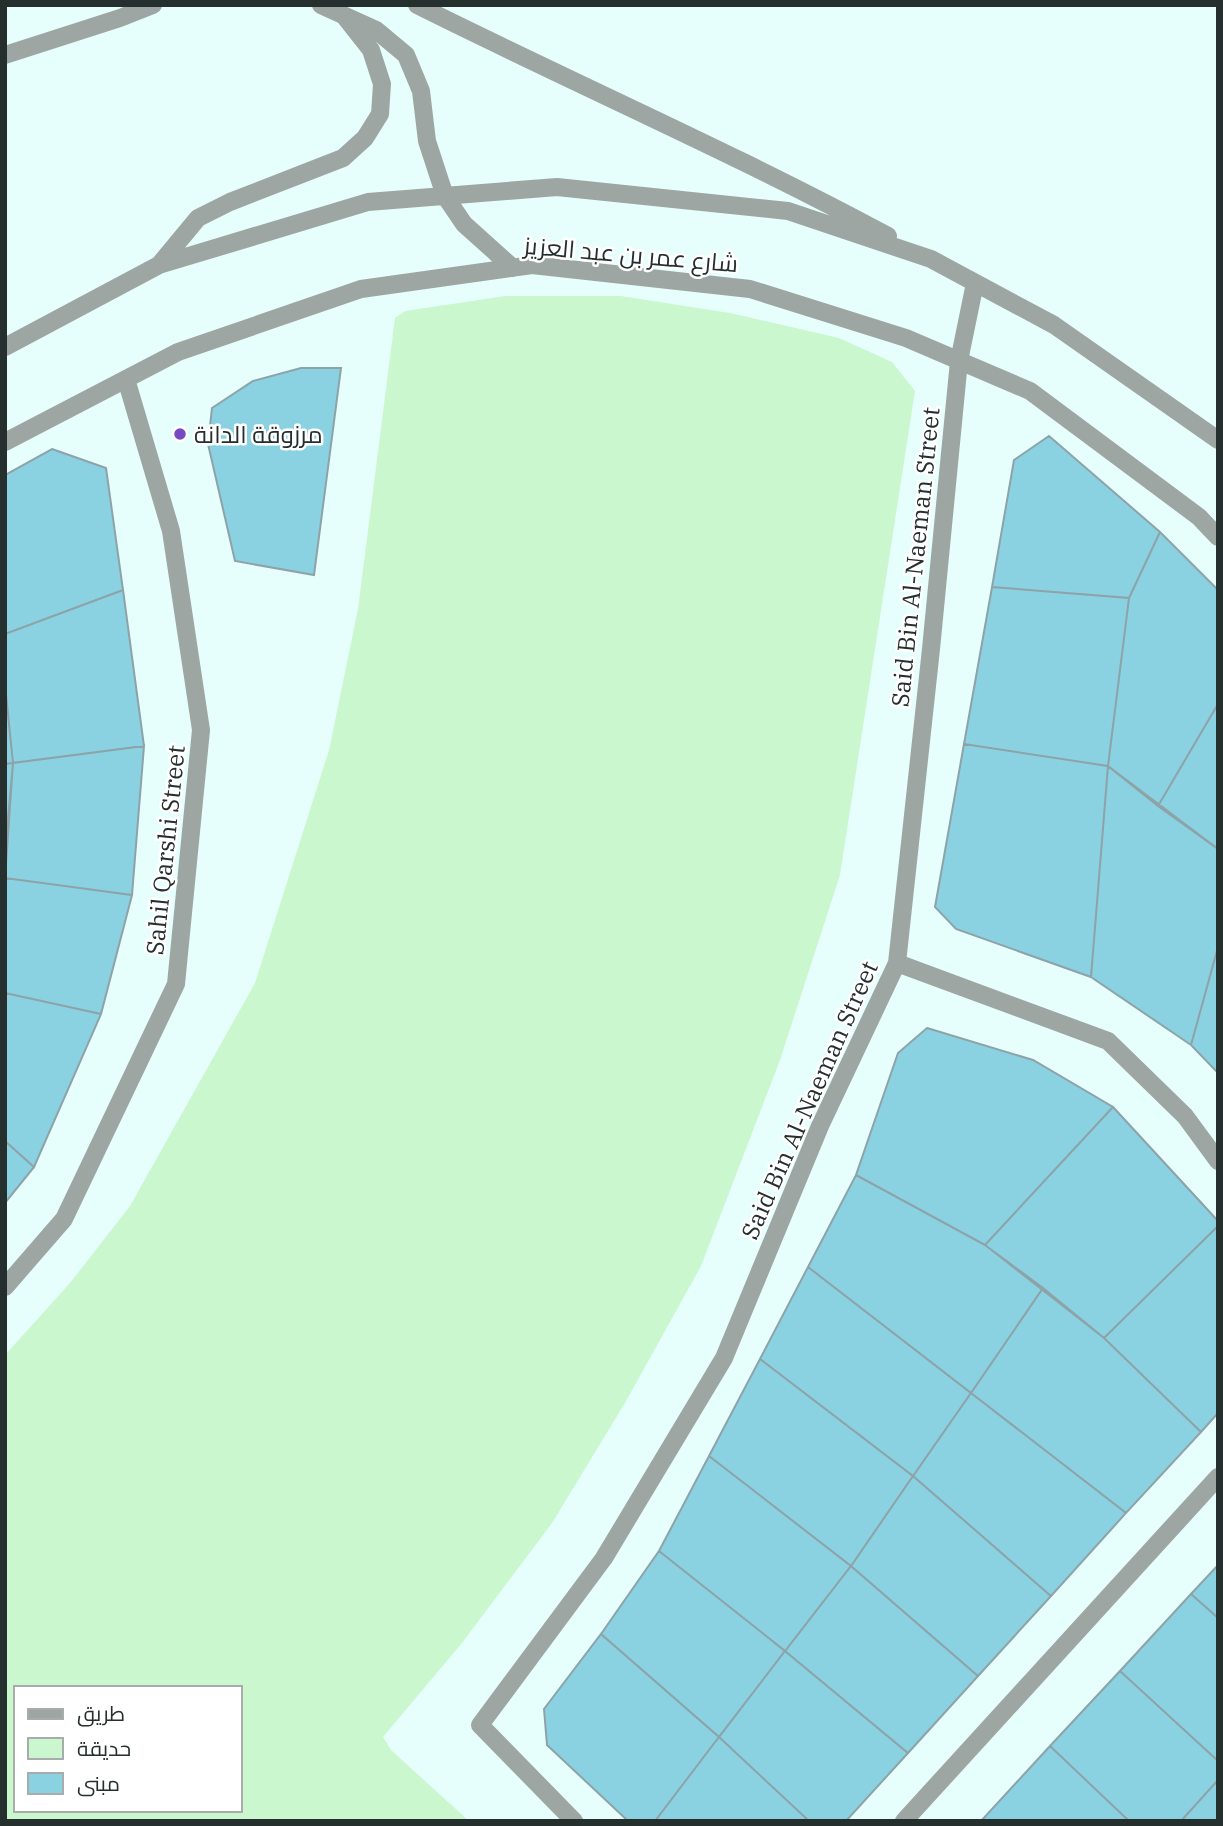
<svg xmlns="http://www.w3.org/2000/svg" width="1223" height="1826" viewBox="0 0 1223 1826" font-family="'IBM Plex Serif',Cairo,serif">
	<style>
		.green { fill: #cbf7cf; fill-rule: evenodd }
		.building { fill: #8ad2e1; stroke: #8da3a8; stroke-width: 2 }
		.lines { fill: none; stroke-linecap: round; stroke-linejoin: round }
		.minor { stroke: #9da6a2; stroke-width: 18 }
		.poi-dot { fill: #774ac3; stroke: #fff; stroke-width: 2.5 }
		.labels { text-anchor: middle; dominant-baseline: central; stroke-width: 5; stroke-linejoin: round; paint-order: stroke }
		.street-label { font-size: 24px; fill: #252f2e; stroke: #fff }
		.poi-label { font-size: 24px; fill: #252f2e; stroke: #fff; text-anchor: start }
	</style>
	<rect width="100%" height="100%" fill="#e6fffd"/>
	<path class="green" d="M505,296h116l109,17 109,25 53,24 23,29 -75,484 -60,185 -79,206 -76,137 -73,120 -90,120 -79,94 8,13 78,71h-464v-466l65,-72 60,-77 125,-223 74,-233 29,-141 37,-291 10,-7zM16,1688h224v122h-224z"/>
	<path class="building" d="M301,368h40l-27,207 -79,-14 -27,-117 4,-36 41,-27z
		M1049,436l111,96 -31,66 -137,-11 22,-127z
		M52,449l54,19 17,122 -118,44v-159z
		M1160,532l58,58v114l-60,102 -50,-40 21,-168z
		M992,587l137,11 -21,168 -144,-22z
		M123,590l21,156 -131,17 -8,-78v-51z
		M5,685l8,78 -8,1z
		M1218,704v145l-60,-43z
		M964,744l144,22 -17,211 -135,-48 -21,-22z
		M144,746l-12,149 -127,-17 8,-115z
		M13,763l-8,89v-88z
		M1108,766l110,83v98l-27,98 -100,-68z
		M5,878l127,17 -31,119 -96,-21z
		M1218,947v126l-27,-28z
		M5,993l96,21 -67,153 -29,-26z
		M927,1028l106,32 80,47 -128,138 -129,-70 42,-122z
		M1113,1107l105,114v5l-114,112 -119,-93z
		M5,1141l29,26 -29,36z
		M856,1175l129,70 58,43 -72,105 -163,-126z
		M1218,1226v187l-17,19 -97,-94z
		M808,1267l163,126 -58,83 -153,-117z
		M1043,1288l61,50 97,94 -75,81 -155,-120z
		M760,1359l153,117 -62,90 -142,-110z
		M971,1393l155,120 -75,83 -138,-120z
		M709,1456l142,110 -66,85 -126,-100z
		M913,1476l138,120 -73,80 -127,-110z
		M659,1551l126,100 -66,86 -118,-103z
		M1218,1565v53l-27,-24z
		M851,1566l127,110 -70,77 -123,-102z
		M1191,1594l27,24v143l-98,-90z
		M601,1634l118,103 -64,84h-27l-81,-76 -3,-36z
		M785,1651l123,102 -62,68h-37l-90,-84z
		M1120,1671l98,90v19l-37,41h-52l-79,-75z
		M719,1737l90,84h-154z
		M1050,1746l79,75h-148z
		M1218,1780v41h-37z"/>
	<g class="lines">
		<path class="minor" d="M321,5l55,25 30,25 15,36 6,50 18,55 19,28 49,44
			M417,5c156,78 317,148 471,231
			M5,55l115,-37 33,-13
			M159,265l39,-47 32,-16 113,-44 22,-20 15,-24 2,-30 -11,-34 -26,-33
			M5,347l154,-82 209,-63 189,-15 231,24 143,48 123,66 164,115
			M5,442l173,-90 183,-63 171,-24 218,24 156,49 124,53 169,126 19,20
			M897,963l211,78 77,75 33,45
			M5,1287l59,-68 112,-235 25,-254 -30,-199 -45,-152
			M574,1821l-94,-96 124,-167 120,-200 96,-232 77,-163 34,-314 28,-288 16,-78
			M904,1821l314,-344"/>
	</g>
	<circle class="poi-dot" cx="180" cy="434" r="7"/>
	<g class="labels">
		<g class="street-label">
			<text transform="translate(631 254) rotate(5)">شارع عمر بن عبد العزيز</text>
			<text transform="translate(915 557) rotate(-84)">Said Bin Al-Naeman Street</text>
			<text transform="translate(165 850) rotate(-84)">Sahil Qarshi Street</text>
			<text transform="translate(809 1100) rotate(-66)">Said Bin Al-Naeman Street</text>
		</g>
		<g class="poi-label">
			<text x="194" y="434">مرزوقة الدانة</text>
		</g>
	</g>
	<rect width="1223" height="1826" fill="none" stroke="#252f2e" stroke-width="14"/>
	<rect x="14" y="1686" width="228" height="126" fill="#ffffff" stroke="#a8acab" stroke-width="2"/>
	<rect x="28" y="1709" width="35" height="10" fill="#9da6a2" stroke="#a8acab" stroke-width="2"/>
	<text x="77" y="1721" font-size="21" fill="#252f2e">طريق</text>
	<rect x="28" y="1738" width="35" height="21" fill="#cbf7cf" stroke="#a8acab" stroke-width="2"/>
	<text x="77" y="1756" font-size="21" fill="#252f2e">حديقة</text>
	<rect x="28" y="1773" width="35" height="21" fill="#8ad2e1" stroke="#a8acab" stroke-width="2"/>
	<text x="77" y="1791" font-size="21" fill="#252f2e">مبنى</text>
</svg>
